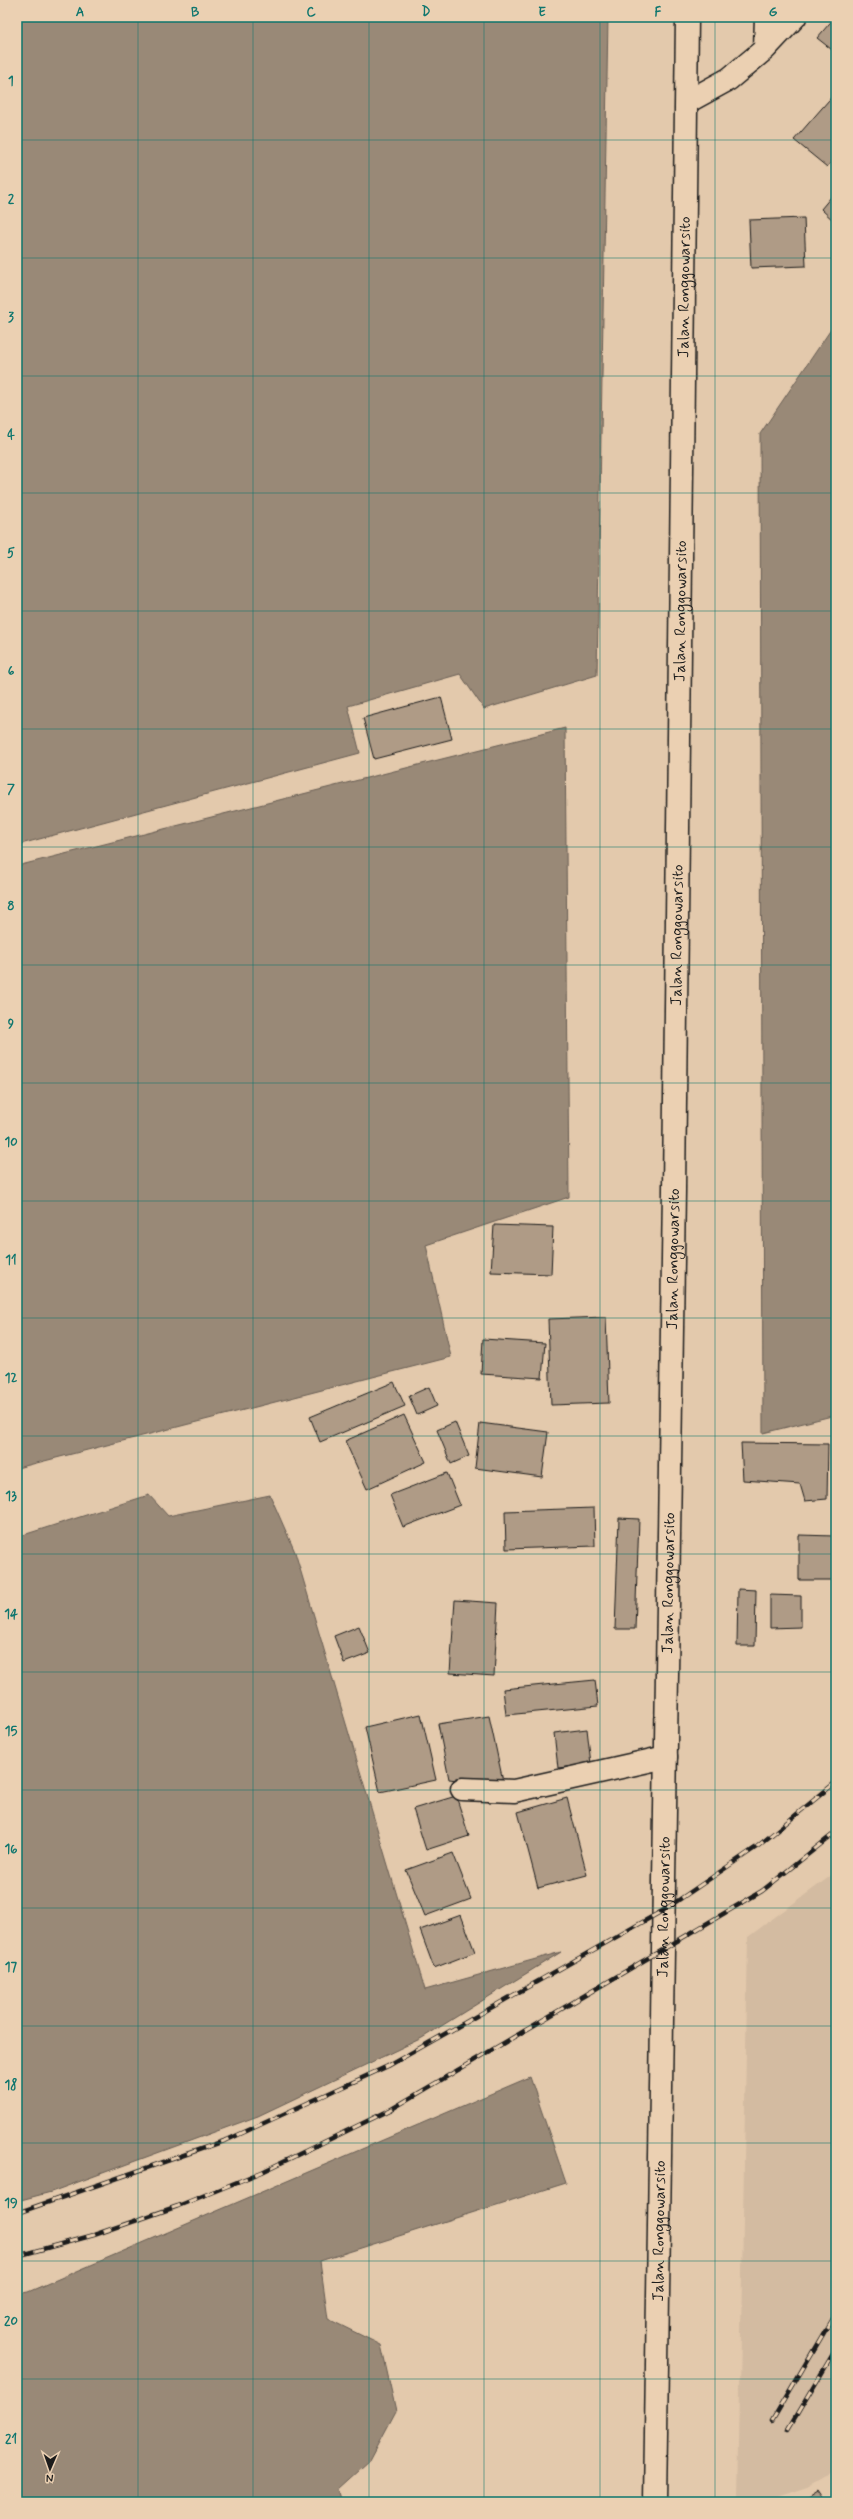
<svg xmlns="http://www.w3.org/2000/svg" width="853" height="2519" viewBox="0 0 853 2519" font-family="Mynerve,sans-serif">
	<style>
		.built { fill: #d3bba1 }
		.water { fill: #998977; stroke: #675d53 }
		.building { fill: #af9b86; stroke: #1c1c1c }
		.lines { fill: none; stroke-linecap: round; stroke-linejoin: round }
		.street-casing { stroke: #1c1c1c; stroke-width: 25 }
		.primary-casing { stroke: #1c1c1c; stroke-width: 25 }
		.street { stroke: #ebd0b2; stroke-width: 22 }
		.primary { stroke: #ebd0b2; stroke-width: 22 }
		.rail-casing { stroke: #1c1c1c; stroke-width: 4.5 }
		.rail { stroke: #ebd0b2; stroke-width: 3; stroke-dasharray: 9; stroke-linecap: butt }
		.grid { fill: none; stroke: #0f766e; stroke-width: 1; stroke-opacity: 0.55 }
		.labels { text-anchor: middle; dominant-baseline: central; stroke-width: 4; stroke-linejoin: round; paint-order: stroke }
		.street-label { font-size: 16px; fill: #1c1c1c; stroke: #ebd0b2 }
		.neatline { fill: none; stroke: #0f766e; stroke-width: 1.5 }
		.grid-label { font-size: 13px; text-anchor: middle; font-weight: bold; fill: #0f766e }
	</style>
	<rect width="100%" height="100%" fill="#e3c9ac"/>
	<filter id="ink" filterUnits="userSpaceOnUse"><feTurbulence type="fractalNoise" baseFrequency=".025" numOctaves="2"/><feDisplacementMap in="SourceGraphic" scale="8" xChannelSelector="R" yChannelSelector="G"/><feConvolveMatrix kernelMatrix="1 2 1 2 8 2 1 2 1" color-interpolation-filters="sRGB"/></filter>
	<g filter="url(#ink)">
		<path class="built" d="M836,1872v598l-30,17 -45,15h-23l10,-565z"/>
		<path class="water" d="M17,17h591l-11,658 -113,34 -24,-35 -112,32 12,47 -343,92z
			M836,322v1093l-73,18 -3,-999z
			M565,728l4,469 -143,48 25,112 -434,111v-602z
			M149,1495l19,21 102,-21 25,57 130,438 136,-38 -139,86 -164,78 -207,76 -34,9v-664z
			M530,2077l36,106 -246,78 8,58 53,26 15,66 -26,49 -32,29 4,13h-325v-208l11,-2z"/>
		<path class="building" d="M835,17h1v36l-19,-15z
			M836,92v64l-9,11 -33,-27z
			M836,191v32l-15,-14z
			M804,218l2,48 -55,2 -2,-48z
			M441,697l11,42 -78,20 -11,-41z
			M494,1225l59,2 -2,47 -60,-2z
			M606,1317l3,86 -58,2 -3,-86z
			M483,1339l62,4 -3,35 -61,-4z
			M394,1382l11,24 -85,36 -10,-25z
			M429,1387l8,19 -20,9 -8,-19z
			M404,1415l22,47 -59,27 -22,-48z
			M455,1422l14,34 -18,8 -14,-34z
			M480,1423l68,9 -6,45 -67,-9z
			M741,1443l87,1 -1,55 -22,2 -5,-17 -57,-4z
			M447,1473l13,32 -57,22 -13,-32z
			M594,1508l1,38 -89,3 -1,-38z
			M619,1518l20,1 -4,110h-20z
			M799,1535l35,1v44h-35z
			M738,1589l18,1 -1,56h-18z
			M770,1595l31,1v31l-31,1z
			M455,1600l43,3 -4,73 -44,-3z
			M359,1626l11,27 -26,10 -10,-27z
			M595,1680l3,26 -92,9 -3,-26z
			M421,1714l15,66 -56,12 -15,-65z
			M489,1716l15,70 -55,-7 -11,-55z
			M587,1729l4,35 -33,4 -4,-35z
			M456,1796l13,40 -43,14 -13,-41z
			M567,1798l20,77 -49,13 -20,-76z
			M453,1853l18,46 -46,17 -19,-46z
			M461,1915l14,37 -41,16 -14,-38z
			M817,2490l8,12h-27z"/>
		<g class="lines">
			<defs>
				<path id="street" d="M765,49l1,-32
					M687,102l42,-23 36,-30 30,-32
					M462,1789l52,2 152,-34"/>
				<g id="primary">
					<path id="s1" d="M655,2502l19,-1312 13,-1173"/>
				</g>
			</defs>
			<use href="#street" class="street-casing"/>
			<use href="#primary" class="primary-casing"/>
			<use href="#street" class="street"/>
			<use href="#primary" class="primary"/>
			<defs>
				<path id="rail" d="M17,2213l210,-73 161,-74 276,-156 94,-64 78,-64
					M17,2256l77,-21 84,-29 84,-34 128,-62 372,-219 74,-59
					M772,2421l64,-109
					M788,2430l48,-81"/>
			</defs>
			<use href="#rail" class="rail-casing"/>
			<use href="#rail" class="rail"/>
		</g>
	</g>
	<path class="grid" d="M138,17v2485M253,17v2485M369,17v2485M484,17v2485M600,17v2485M715,17v2485M17,140h819M17,258h819M17,376h819M17,493h819M17,611h819M17,729h819M17,847h819M17,965h819M17,1083h819M17,1201h819M17,1318h819M17,1436h819M17,1554h819M17,1672h819M17,1790h819M17,1908h819M17,2026h819M17,2143h819M17,2261h819M17,2379h819"/>
	<g class="labels">
		<g class="street-label">
			<text stroke="none"><textPath href="#s1" startOffset="2215">Jalan Ronggowarsito</textPath></text>
			<text stroke="none"><textPath href="#s1" startOffset="1891">Jalan Ronggowarsito</textPath></text>
			<text stroke="none"><textPath href="#s1" startOffset="1567">Jalan Ronggowarsito</textPath></text>
			<text stroke="none"><textPath href="#s1" startOffset="1243">Jalan Ronggowarsito</textPath></text>
			<text stroke="none"><textPath href="#s1" startOffset="919">Jalan Ronggowarsito</textPath></text>
			<text stroke="none"><textPath href="#s1" startOffset="595">Jalan Ronggowarsito</textPath></text>
			<text stroke="none"><textPath href="#s1" startOffset="271">Jalan Ronggowarsito</textPath></text>
		</g>
	</g>
	<rect width="853" height="2519" fill="none" stroke="#ebd0b2" stroke-width="44"/>
	<g transform="translate(50 2469) rotate(182)" stroke="#ebd0b2" stroke-width="3" paint-order="stroke">
	<path d="M0-3L7 15L0 10L-7 15Z" fill="#1c1c1c"/>
	<text y="-6" font-size="11" font-weight="bold" text-anchor="middle" fill="#1c1c1c">N</text>
	</g>
	<rect x="22" y="22" width="809" height="2475" class="neatline"/>
	<g class="grid-label">
		<text x="80" y="16">A</text>
		<text x="195" y="16">B</text>
		<text x="311" y="16">C</text>
		<text x="426" y="16">D</text>
		<text x="542" y="16">E</text>
		<text x="658" y="16">F</text>
		<text x="773" y="16">G</text>
		<text x="11" y="85">1</text>
		<text x="11" y="203">2</text>
		<text x="11" y="321">3</text>
		<text x="11" y="439">4</text>
		<text x="11" y="557">5</text>
		<text x="11" y="675">6</text>
		<text x="11" y="793">7</text>
		<text x="11" y="910">8</text>
		<text x="11" y="1028">9</text>
		<text x="11" y="1146">10</text>
		<text x="11" y="1264">11</text>
		<text x="11" y="1382">12</text>
		<text x="11" y="1500">13</text>
		<text x="11" y="1618">14</text>
		<text x="11" y="1735">15</text>
		<text x="11" y="1853">16</text>
		<text x="11" y="1971">17</text>
		<text x="11" y="2089">18</text>
		<text x="11" y="2207">19</text>
		<text x="11" y="2325">20</text>
		<text x="11" y="2443">21</text>
	</g>
</svg>
